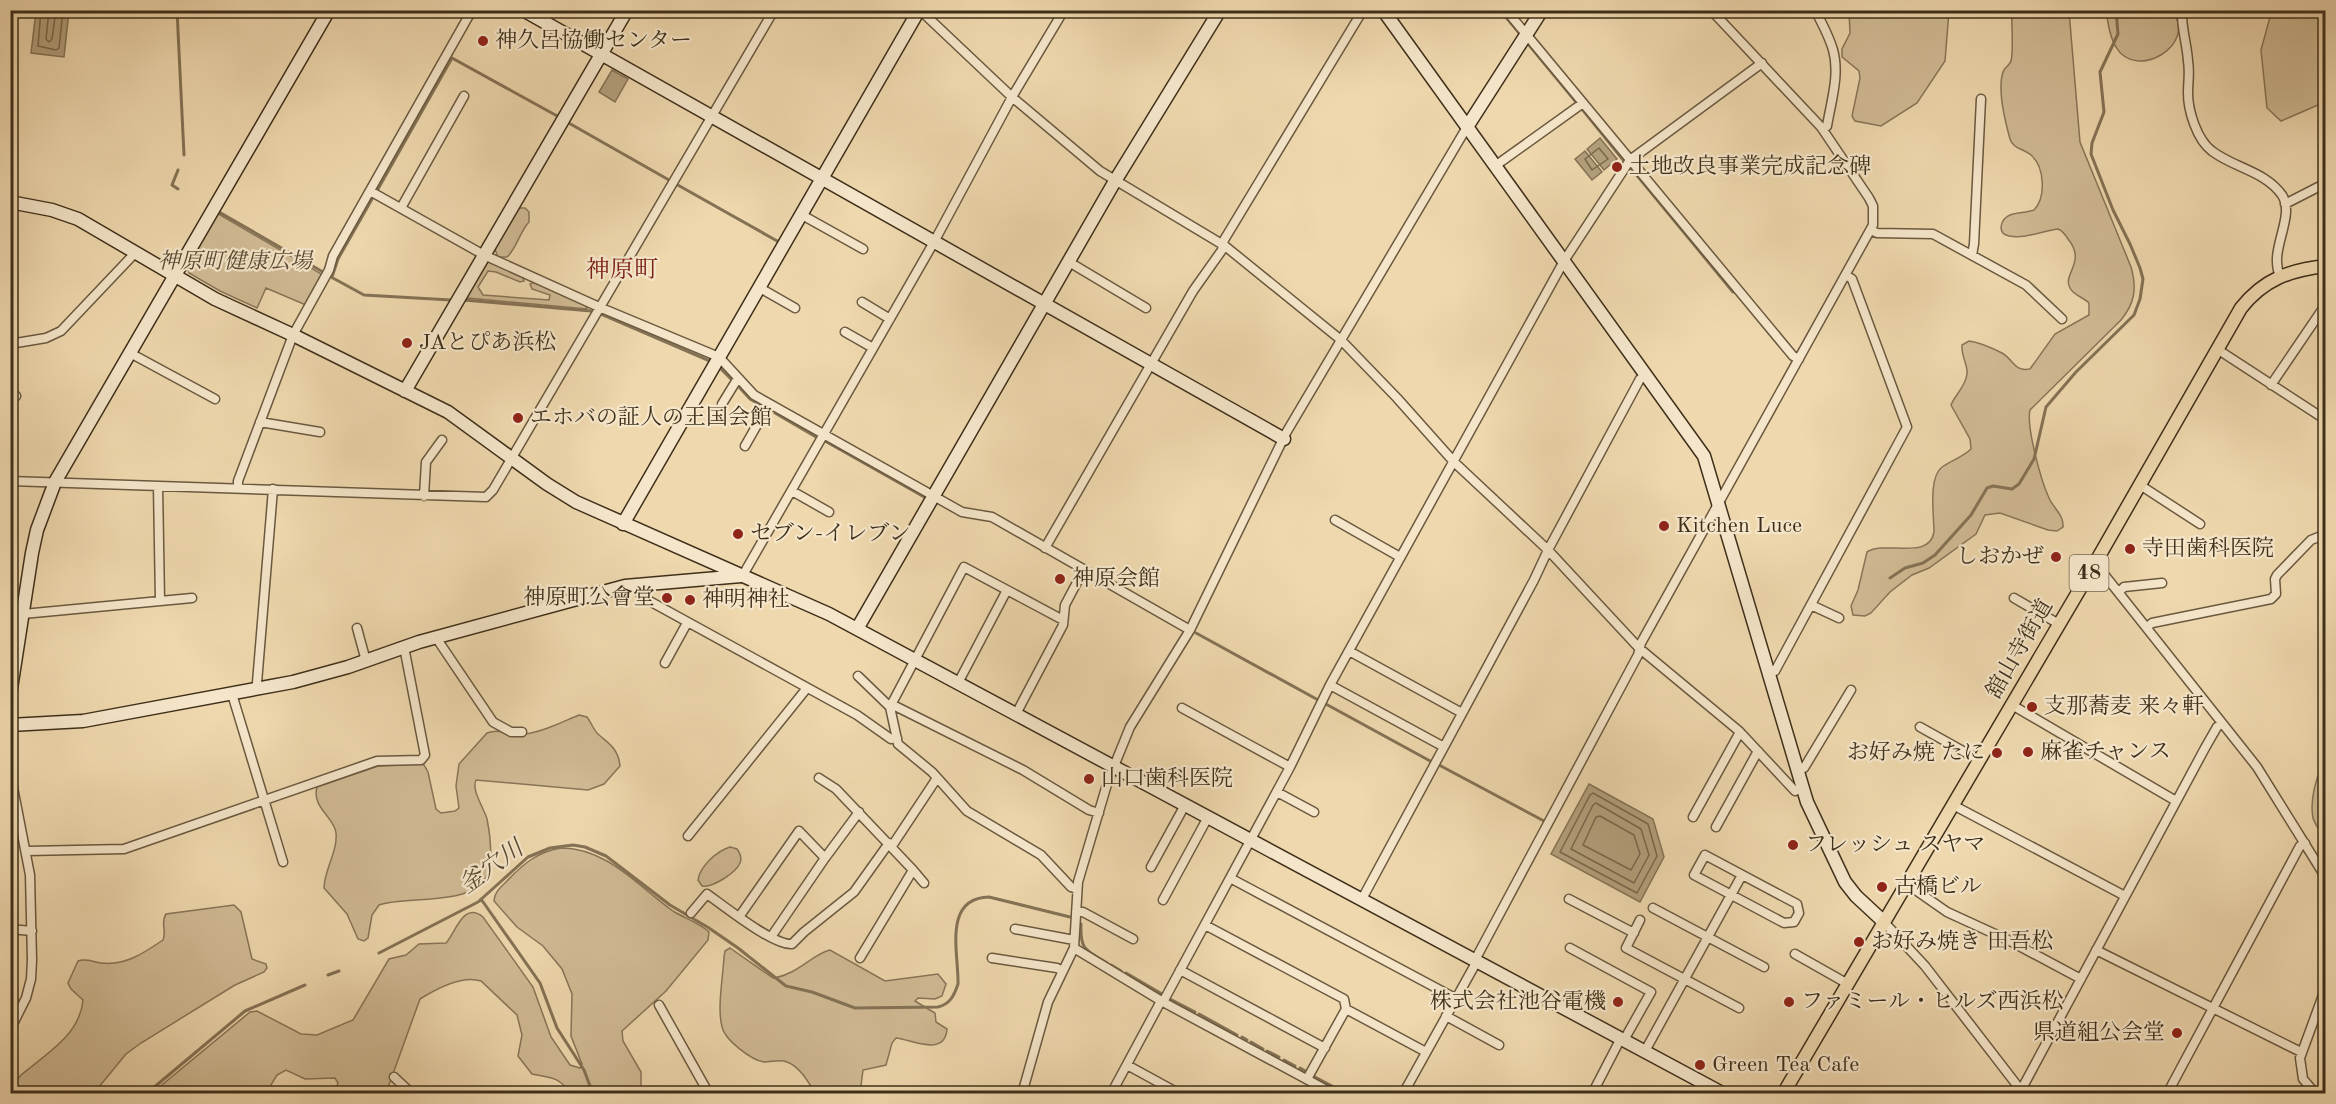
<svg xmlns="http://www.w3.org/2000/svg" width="2336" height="1104" viewBox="0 0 2336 1104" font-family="'Old Standard TT','Noto Serif JP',serif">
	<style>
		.green { fill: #d1bb95; stroke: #887558; stroke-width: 1.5 }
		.water { fill: #b39f7c; stroke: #847255; stroke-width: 1.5 }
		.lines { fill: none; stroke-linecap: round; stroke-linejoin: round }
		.shore { stroke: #78674b; stroke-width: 1.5 }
		.stream { stroke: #847255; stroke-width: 3 }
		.street-casing { stroke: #6a593f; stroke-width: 11 }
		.secondary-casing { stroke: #3e2f1a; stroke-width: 15 }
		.primary-casing { stroke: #3e2f1a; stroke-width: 15 }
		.street { stroke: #f5e6ca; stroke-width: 8 }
		.secondary { stroke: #f5e6ca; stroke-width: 12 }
		.primary { stroke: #efd8ae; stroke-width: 12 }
		.poi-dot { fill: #8f2418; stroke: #f5e6ca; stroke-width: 2 }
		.labels { text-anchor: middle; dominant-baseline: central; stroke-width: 4.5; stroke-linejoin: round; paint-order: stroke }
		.shield { fill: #f5e6ca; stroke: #75664f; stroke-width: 1.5 }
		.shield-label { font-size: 21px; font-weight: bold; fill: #3e2f1a }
		.poi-label { font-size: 22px; fill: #3e2f1a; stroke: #f5e6ca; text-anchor: start }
		.park-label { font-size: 22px; font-style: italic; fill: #5b4b33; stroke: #f5e6ca }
		.street-label { font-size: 22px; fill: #3e2f1a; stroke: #f5e6ca }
		.neighbourhood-label { font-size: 24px; fill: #7a1f14; stroke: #f5e6ca }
		.water-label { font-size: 24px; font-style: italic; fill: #5b4b32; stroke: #f5e6ca }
	</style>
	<rect width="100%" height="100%" fill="#efd8ae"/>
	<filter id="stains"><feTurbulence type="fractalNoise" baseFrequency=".00333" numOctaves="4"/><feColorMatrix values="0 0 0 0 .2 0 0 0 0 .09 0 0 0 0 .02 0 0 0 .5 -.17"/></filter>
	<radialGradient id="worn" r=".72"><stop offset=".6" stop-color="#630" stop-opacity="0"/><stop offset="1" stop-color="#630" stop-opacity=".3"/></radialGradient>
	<path class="green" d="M2012,10l57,1 11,131 51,125c6,21 4,36 -10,53l-91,90c-4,16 11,71 19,88 5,11 15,17 14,29l-6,4 -9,-1 -48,-17 -15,2 -9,19 -47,34 -17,7 -22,17 -19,21 -6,3 -12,-1 -2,-9 7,-16 9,-38c19,-12 62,9 67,-20 0,-17 -6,-54 8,-65 10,-7 21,-10 29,-18l-1,-10 -19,-34c4,-10 15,-19 16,-31 1,-10 -6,-17 -5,-29l7,-4c9,1 25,8 33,12 12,7 12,19 28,16l25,-35 34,-19v-12c-6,-6 -16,-8 -19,-15 -8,-14 17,-26 -2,-49 -3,-5 -5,-8 -10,-10 -16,2 -32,10 -49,7 -13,-3 -8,-17 1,-21 8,-3 16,-2 24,-5 12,-12 11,-43 -3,-55 -7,-6 -18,-6 -21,-16 -5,-18 -13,-49 -7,-67 1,-4 7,-7 8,-11 3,-13 0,-36 1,-51z
		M1849,11h100l-4,50 -28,42 -36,23 -26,-5 -3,-5 8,-38 -1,-7 -17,-14v-8l8,-16z
		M2106,11h66c27,33 -36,71 -56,36 -7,-10 -8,-25 -10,-36z
		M2269,11h56v91l-44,19 -14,-13 -6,-58 9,-33z
		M520,208h5l4,4v10c-10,11 -12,26 -22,35h-9l-3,-8 20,-38z
		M217,213l106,62 -17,30 -40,-17 -9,20 -37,-17 -31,-18 -2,-8z
		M489,262l33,14 2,5 -4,1 -24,-10 -8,-1 -10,16 5,8 66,5 1,-5 -18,-6 -2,-5 4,-2 52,23 1,4 -120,-11 -1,-2 20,-33z
		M579,715l8,2c4,5 6,12 11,17 11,10 20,14 22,32l-16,18 -16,6 -112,-10c-5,10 8,28 11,39 3,15 5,36 2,51 -8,38 -82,25 -110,35l-7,10 -4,23 -4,3 -6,-2 -11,-25 -23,-26c0,-18 14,-37 12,-55 -1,-15 -25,-26 -19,-46l61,-21 42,-2 4,1 4,7 8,37 5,4 14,-2 4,-3 -3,-22 3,-22 28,-31c13,-5 24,3 38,1 18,-2 37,-12 54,-19z
		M2325,756l1,83h-1c-4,-7 -10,-14 -12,-21 -4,-21 5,-43 12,-62z
		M730,847l7,2c3,4 5,9 3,14 -4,10 -28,25 -38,23l-4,-6c2,-14 19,-29 32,-33z
		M561,848c46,0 77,38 112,63 11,7 27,12 36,21l-1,8 -42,51 -44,40 1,10 18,31v21h-71c-12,-17 -19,-15 -38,-19l-14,-18 4,-21 -5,-20 -36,-34c-18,-6 -45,8 -61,18l-34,94h-52l4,-10 -3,-5 -30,1 -19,-9 -9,5 -11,18 -115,1 99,-82 7,-1 44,23 16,1 36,-15 36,-61 17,-4 13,-11 27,-1c10,-11 17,-42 37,-26l50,70 18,50 19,28 10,3 2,-4 -11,-28 1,-42 -10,-25 -19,-23 -26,-19 -23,-26c0,-8 6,-13 12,-19 17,-18 31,-30 55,-34z
		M234,905l7,7 11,47 14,5 1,4 -3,4 -29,13 -94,58 -15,11 -32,39h-81l4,-13 4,-5c25,-21 59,-40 62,-75l-12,-11 -3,-6 10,-22c8,-3 15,1 23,2 24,3 43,-10 62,-23 4,-9 -3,-17 3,-26z
		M730,948l43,30c24,-3 41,-25 57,-28l55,31 53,-7 8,10 -4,12 -7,3 -17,-1 -3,3 20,12 1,9 11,7c-2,28 -34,11 -51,9l-4,5 -6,22 -23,5 -2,15 5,8h-52c-4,-10 -15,-27 -27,-31 -7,-3 -15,0 -23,0 -13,-2 -39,-22 -42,-35 -5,-19 1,-50 2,-70l1,-6z"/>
	<path class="water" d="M36,11h33l-5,46 -33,-4z
		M612,70l16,9 -13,23 -16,-10z
		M1600,138l17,21 -13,11 -17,-21z
		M1585,151l17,21 -10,8 -17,-21z
		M1589,784l64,35 11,38 -24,45 -89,-48z"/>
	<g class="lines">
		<path class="shore" d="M41,10l-3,36 18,4 3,-2 4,-38
			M49,10l-3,29 3,3 3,-3 4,-29
			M1599,148l9,11 -16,11 -7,-11z
			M1593,793l55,31 9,32 -20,37 -77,-41 30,-57z
			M1596,803l45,26 8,26 -15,28 -63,-34 22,-44z
			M1600,816l34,19 6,19 -9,16 -48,-25 13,-28z"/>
		<path class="stream" d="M177,10l7,145
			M1500,10l20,24
			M1529,45l47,57
			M1582,109l42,52
			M567,122l102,58
			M1630,167l103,125
			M676,184l103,58 1,-2
			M178,189l-6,-4 6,-15
			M378,189l74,-131 107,59
			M219,212l104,60
			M331,277l33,18 87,5
			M332,277l6,-18 34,-60
			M464,300l127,11
			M601,314l109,47
			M719,367l14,14
			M740,388l10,11 14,8
			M775,413l41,24
			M1252,414l29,17
			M825,441l101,57
			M1890,578l15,-10 18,-5 12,-8 36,-40 16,-27 6,-2 19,3 7,-5 15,-25 12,-52 30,-35 58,-57 6,-16 3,-20 -3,-11 -10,-24 -17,-34 -22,-56 1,-11 12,-31 -4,-40 18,-38 -2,-24
			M10,607l6,3
			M1196,633l124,68
			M1324,703l108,59
			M1439,765l105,56
			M481,899l59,84 17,45 27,42 9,24
			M1079,922l2,2c-1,27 5,26 26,39
			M379,953l99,-51 50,-45 22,-9 23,-3 12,2 21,9 64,49 39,23 29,20 48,38 26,6 43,16 83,-1c12,-3 16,-11 20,-23 1,-29 -16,-86 31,-87l81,20
			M1111,965l10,6
			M1126,973l36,21
			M328,975l11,-4
			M1170,999l25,13
			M1199,1014l38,21
			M1242,1037l5,3
			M1251,1042l12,7
			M1267,1051l12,6
			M1284,1060l11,6
			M1300,1068l7,4
			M1313,1076l34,18
			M2320,1077l6,-9
			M146,1094l99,-83 60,-26"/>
		<defs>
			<path id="street" d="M920,10l92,87 88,74 125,75 116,94 56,58 57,64 94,88 91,98 100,83 56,60 8,-3
				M1506,10l287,346 6,3
				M1815,10c7,13 14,26 18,40 7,24 -2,52 -6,76l-4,3
				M2182,10c-1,17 5,34 6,51 2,11 0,21 0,32 0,18 9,47 24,58 22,17 53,20 70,44 14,22 -14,55 -2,81
				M1495,166l88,-63
				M370,191l114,64 115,52 120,50 35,38 208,117 30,5 198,113
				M2285,204l41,-21
				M401,208l63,-112
				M802,215l61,34
				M1871,230l6,3 56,1 93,51 36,34
				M1972,255l2,-11 7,-145
				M1069,262l77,46
				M760,288l35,20
				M862,302l28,17
				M845,332l28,16
				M10,344l36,-6 15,-7 75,-79
				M2217,349l109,71
				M130,353l85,46
				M2271,385l55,-81
				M10,395l6,1
				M722,404l16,-26
				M260,422l60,10
				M745,446l24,-42
				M10,481l476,16 7,-7 281,-480
				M2140,485l60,39
				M238,488v-7l55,-146 36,-65 4,-14 139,-246
				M792,491l37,21
				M424,496l2,-34 16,-22
				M1335,520l65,37
				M1045,548l148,-257 29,-41 2,-10 139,-230
				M2094,565l5,3 158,199 69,111
				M743,575l191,-333 78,-145 52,-87
				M636,584l1,6 7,8 213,117 34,24 6,-1
				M2119,592l5,-5 38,-4
				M2014,598l45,26
				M160,601l32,-3
				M1811,605l28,13
				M23,614l137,-13 -2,-115
				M1063,620l-99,-53 -74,140 8,37 34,28 35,39 74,44 30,32 6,2
				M2147,627l5,-4 119,-24 5,-5 -1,-15 2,-4 34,-35 15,-6
				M357,628l9,33
				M438,637l1,5 54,80 18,10h11
				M1349,651l113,62
				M665,663l22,-40
				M1769,673l6,-2 132,-244 -55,-148 -6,-4
				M858,676l32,31
				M958,683l49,-93
				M1330,685l114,62
				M258,689l-1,-6 16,-194
				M232,694l51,168
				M891,704l132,66 66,40 10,3
				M2012,705l164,96
				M1182,708l108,59
				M1016,714l47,-89 2,-20 19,-36
				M1920,727l59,33
				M1797,770l7,-2 47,-78
				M10,772l20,103 2,85 -1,19 -5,19 -16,32
				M819,778l17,11 77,81 -53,88
				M1277,792l37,20
				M1953,805l172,91
				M1693,817l47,-85
				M1716,827l42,-76
				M688,836l119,-148
				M892,846l45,-68
				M27,851l97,-2 253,-88 44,-1 4,-5 -21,-108
				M1705,855l92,49 2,9 -5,9 -10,1 -90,-48z
				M1151,867l34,-62
				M913,870l11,13
				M1230,878l225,120
				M1907,884l40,28 61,28 73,39
				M1362,899l172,-319 14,-30 92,-171 6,-4
				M1569,899l65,34
				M1163,900l45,-83
				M1653,908l111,59
				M1076,912h7l50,27
				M691,913l16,-19c17,12 67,52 85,50l12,-12 50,-40 35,-49
				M739,917l60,-86 26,27
				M1640,920l-14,28 113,60
				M1884,922l41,44 98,127
				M1205,925l139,74 2,10 -39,70
				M10,929l22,2
				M1015,929l59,11
				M771,937l54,-79 34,-46
				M1074,948l89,54 171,92
				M1570,948l81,44 -27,48
				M2096,950l205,102
				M1795,954l53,30
				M992,958l65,10 6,3
				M1475,960l163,-305 3,-12 232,-418v-19l-4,-8 -48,-71 -110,-117
				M1180,970l145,78
				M1163,1002l127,-235 40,-82 234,-424 66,-101 132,-97
				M659,1005l50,89
				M1346,1009l80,43
				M1446,1016l53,29
				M1645,1051l97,-176
				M1127,1065l53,29
				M394,1077l18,17
				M1022,1094l26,-92 26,-54 4,-66 30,-101 22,-54 60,-97 96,-197 181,-306
				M1111,1094l50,-93
				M1403,1094l74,-133
				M1592,1094l29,-56
				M2019,1094l186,-346 12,-21 5,-4
				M2167,1094l133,-248 5,-3
				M2316,1094l-13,-15 -3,-21 26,-71"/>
			<path id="secondary" d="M523,10l761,429
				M1383,10l321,446 103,346 38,80 11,14 28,26
				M1467,127l75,-117
				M10,202l42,8 26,9 137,80 78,36 155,77 99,72 29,18 253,112 895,480
				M405,391l222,-381
				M623,524l296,-514
				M857,629l258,-448 105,-171
				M10,695l22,-142 5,-23 18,-48 274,-472
				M10,725l73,-4 210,-39 55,-15 71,-25 206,-56 116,-10"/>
			<path id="primary" d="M1783,1094l311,-529 147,-257c23,-29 49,-38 85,-42"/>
		</defs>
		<use href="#street" class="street-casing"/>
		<use href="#secondary" class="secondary-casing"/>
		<use href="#primary" class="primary-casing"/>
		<use href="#street" class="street"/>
		<use href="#secondary" class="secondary"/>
		<use href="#primary" class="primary"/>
	</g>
	<g class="poi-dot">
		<circle cx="483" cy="41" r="6"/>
		<circle cx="1617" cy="167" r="6"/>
		<circle cx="407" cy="343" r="6"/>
		<circle cx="518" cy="418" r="6"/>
		<circle cx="1664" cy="526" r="6"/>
		<circle cx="738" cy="534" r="6"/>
		<circle cx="2130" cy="549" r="6"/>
		<circle cx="2056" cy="557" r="6"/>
		<circle cx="1060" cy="579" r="6"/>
		<circle cx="667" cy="598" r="6"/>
		<circle cx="690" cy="600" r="6"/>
		<circle cx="2032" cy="707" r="6"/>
		<circle cx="2028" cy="752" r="6"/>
		<circle cx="1997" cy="753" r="6"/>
		<circle cx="1089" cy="779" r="6"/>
		<circle cx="1793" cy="845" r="6"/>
		<circle cx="1882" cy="887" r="6"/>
		<circle cx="1859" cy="942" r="6"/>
		<circle cx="1618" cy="1002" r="6"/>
		<circle cx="1789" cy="1002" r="6"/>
		<circle cx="2177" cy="1033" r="6"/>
		<circle cx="1700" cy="1065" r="6"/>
	</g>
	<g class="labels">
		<rect class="shield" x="2069.5" y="555" width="39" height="36" rx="4.5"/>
		<g class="shield-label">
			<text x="2089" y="573">48</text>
		</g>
		<g class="poi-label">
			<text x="495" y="41">神久呂協働センター</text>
			<text x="1629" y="167">土地改良事業完成記念碑</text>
			<text x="419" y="343">JAとぴあ浜松</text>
			<text x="530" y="418">エホバの証人の王国会館</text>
			<text x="1676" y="526">Kitchen Luce</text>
			<text x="750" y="534">セブン-イレブン</text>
			<text x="2142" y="549">寺田歯科医院</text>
			<text x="2044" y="557" text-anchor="end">しおかぜ</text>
			<text x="1072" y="579">神原会館</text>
			<text x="655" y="598" text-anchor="end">神原町公會堂</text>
			<text x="702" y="600">神明神社</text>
			<text x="2044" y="707">支那蕎麦 来々軒</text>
			<text x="2040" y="752">麻雀チャンス</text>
			<text x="1985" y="753" text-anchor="end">お好み焼 たに</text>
			<text x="1101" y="779">山口歯科医院</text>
			<text x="1805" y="845">フレッシュ スヤマ</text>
			<text x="1894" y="887">古橋ビル</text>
			<text x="1871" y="942">お好み焼き 田吾松</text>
			<text x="1606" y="1002" text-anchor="end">株式会社池谷電機</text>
			<text x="1801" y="1002">ファミール・ヒルズ西浜松</text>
			<text x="2165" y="1033" text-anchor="end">県道組公会堂</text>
			<text x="1712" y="1065">Green Tea Cafe</text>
		</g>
		<g class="park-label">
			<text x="235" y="262">神原町健康広場</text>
		</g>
		<g class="street-label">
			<text transform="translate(2020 649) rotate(-60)">舘山寺街道</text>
		</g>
		<g class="neighbourhood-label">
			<text x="622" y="271">神原町</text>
		</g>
		<g class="water-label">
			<text transform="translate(492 868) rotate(-36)">釜穴川</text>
		</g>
	</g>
	<rect width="2336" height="1104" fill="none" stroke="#efd8ae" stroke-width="36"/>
	<rect x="12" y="12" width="2312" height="1080" fill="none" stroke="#3e2f1a" stroke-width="3"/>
	<rect x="18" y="18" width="2300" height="1068" fill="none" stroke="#3e2f1a" stroke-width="1.5"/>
	<rect width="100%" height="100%" filter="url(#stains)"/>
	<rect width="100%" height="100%" fill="url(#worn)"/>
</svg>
